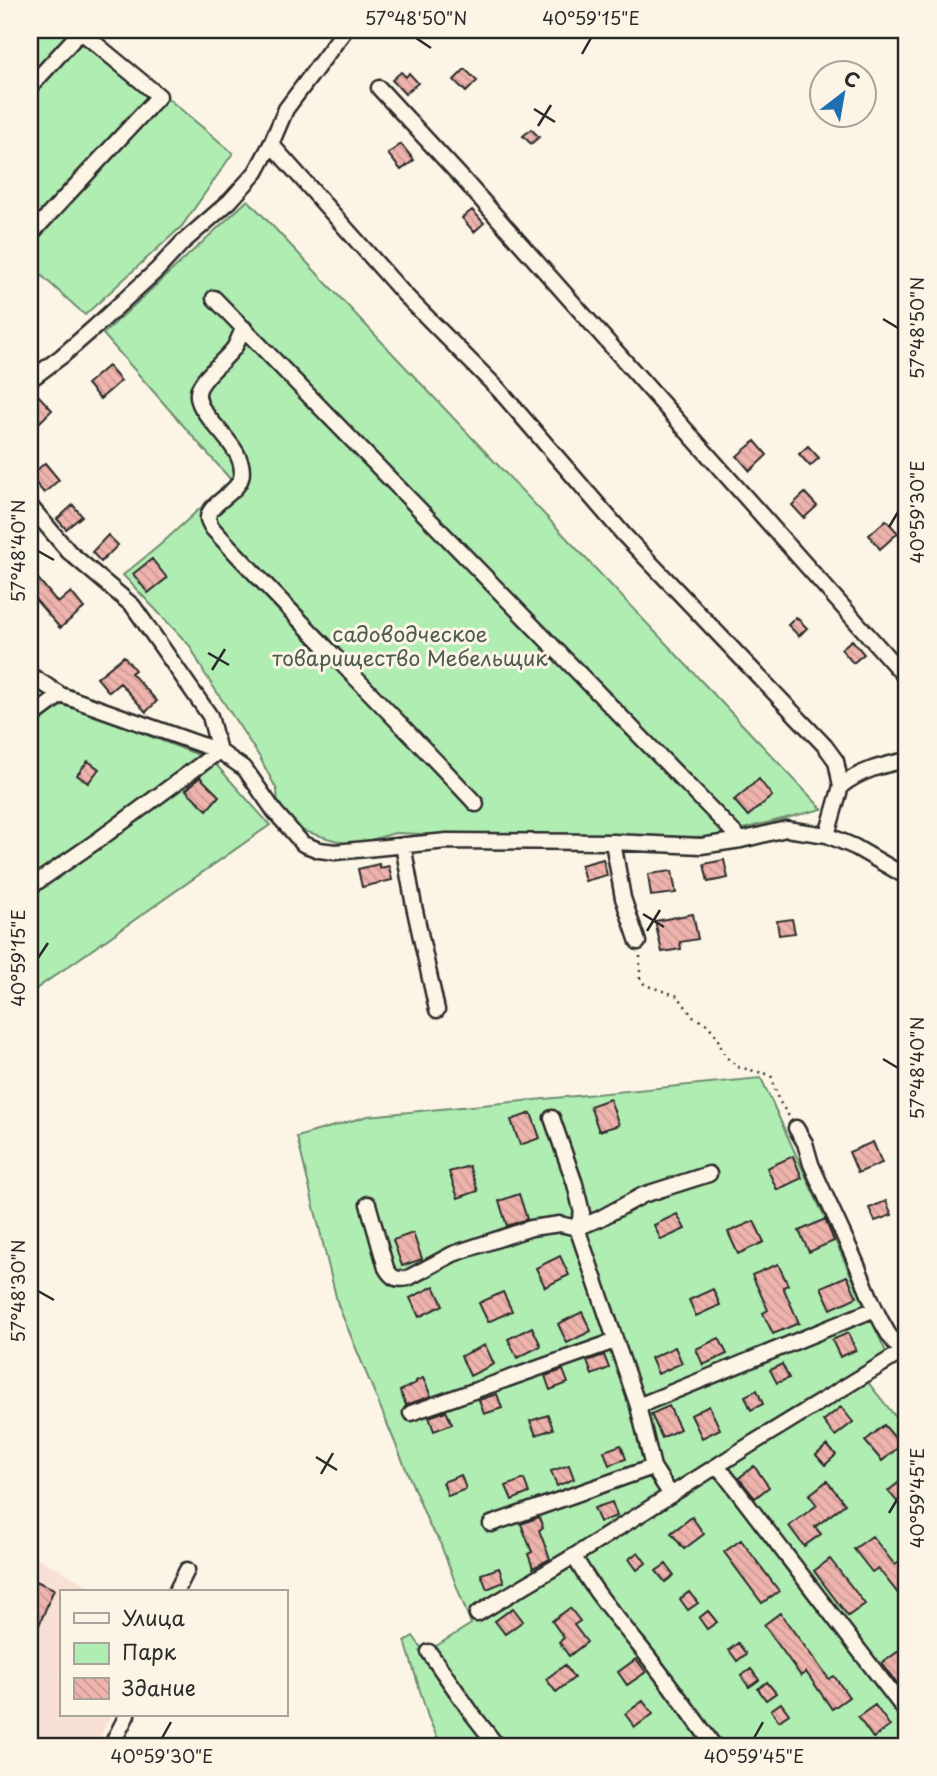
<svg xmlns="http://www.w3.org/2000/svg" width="937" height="1776" viewBox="0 0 937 1776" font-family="'Playpen Sans',sans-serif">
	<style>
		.built { fill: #f8e1d4 }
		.green { fill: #b0edb3; stroke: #6e8c6f; stroke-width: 2 }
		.building { fill: url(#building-back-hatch); stroke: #2b2b2b; stroke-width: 2 }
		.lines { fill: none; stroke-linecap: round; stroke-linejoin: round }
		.minor-casing { stroke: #2b2b2b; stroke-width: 19 }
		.path { stroke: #2b2b2b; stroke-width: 2.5; stroke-dasharray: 2 5; stroke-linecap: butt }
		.minor { stroke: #fcf5e5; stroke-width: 14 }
		.ticks { fill: none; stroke: #2b2b2b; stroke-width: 2.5 }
		.labels { text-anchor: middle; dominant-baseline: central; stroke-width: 6; stroke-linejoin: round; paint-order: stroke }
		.park-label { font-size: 21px; fill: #4c5c4d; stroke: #fcf5e5 }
		.neatline { fill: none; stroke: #2b2b2b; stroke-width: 2.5 }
		.ticks-label { font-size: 18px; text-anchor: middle; fill: #2b2b2b }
	</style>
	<defs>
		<pattern id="building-back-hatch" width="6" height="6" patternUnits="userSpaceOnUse" patternTransform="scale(1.75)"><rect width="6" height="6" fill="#eeb3ac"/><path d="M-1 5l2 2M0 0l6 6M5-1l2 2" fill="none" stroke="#cc9a94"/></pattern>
	</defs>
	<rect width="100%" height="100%" fill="#fcf5e5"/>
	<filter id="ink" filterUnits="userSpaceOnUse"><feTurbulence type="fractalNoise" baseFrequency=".0143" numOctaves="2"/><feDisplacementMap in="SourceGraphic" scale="14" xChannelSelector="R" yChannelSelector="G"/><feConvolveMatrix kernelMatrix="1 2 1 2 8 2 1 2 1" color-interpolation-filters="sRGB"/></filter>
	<g filter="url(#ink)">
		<path class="built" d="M30,1554l71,38h-40v123h50l-15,31h-66z"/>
		<path class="green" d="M30,30h56l147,123 -51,73 -97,89 -55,-50z
			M248,200l574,609 -111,28 -288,-3 -28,-1 -35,10 -13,1 -50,-15 -19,-23 -1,-16 -18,-34 -54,-82 -15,-28 -67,-71 37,-30 71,-65 -128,-146z
			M30,678l41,28 141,54 58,65 -240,168z
			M761,1078l125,274 -20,28 41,51v315h-466l-13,-29 -23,-76 8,-5 12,17 46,-29 -32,-84 -9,-13 -92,-222 -41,-168 71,-21z"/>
		<path class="building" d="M465,69l12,12 -11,11 -12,-12z
			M401,72l5,5 3,-4 9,10 -13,11 -13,-14z
			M531,129l8,8 -8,7 -8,-8z
			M401,144l13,16 -13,10 -13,-16z
			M472,210l12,13 -10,9 -12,-14z
			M108,366l13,15 -21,18 -13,-15z
			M36,393l16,17 -13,13 -9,-10v-14z
			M755,441l12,14 -17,16 -13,-15z
			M808,446l11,12 -9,8 -11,-12z
			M45,463l14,17 -15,13 -14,-17z
			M805,493l12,13 -13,12 -12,-13z
			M73,505l9,11 -16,13 -9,-10z
			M886,520l12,13 -18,16 -11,-14z
			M108,535l10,10 -17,17 -9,-10z
			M152,559l15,19 -19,15 -15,-19z
			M30,569l28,34 13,-11 13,16 -24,20 -26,-30 -4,4z
			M796,617l11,11 -8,8 -11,-11z
			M852,640l12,14 -11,9 -12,-14z
			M124,656l11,14 -4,3 26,28 -11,11 -26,-29 -11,9 -12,-14z
			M88,761l11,8 -11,14 -11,-8z
			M200,777l19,19 -12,14 -21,-20z
			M759,779l13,17 -24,20 -14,-16z
			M603,859l4,16 -22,6 -4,-16z
			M724,860l4,18 -20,4 -4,-18z
			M379,864l1,4 9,-2 3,14 -30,7 -4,-18z
			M672,871l4,22 -25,3 -3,-22z
			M693,914l5,25 -18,3 1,7 -19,3 -7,-31z
			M792,919l3,14 -16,2 -2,-14z
			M610,1099l9,26 -20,6 -9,-25z
			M531,1113l9,25 -20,7 -9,-25z
			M873,1142l9,21 -24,10 -9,-21z
			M793,1156l9,22 -25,12 -10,-22z
			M469,1166l9,25 -20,7 -9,-26z
			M519,1194l8,25 -20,7 -8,-25z
			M886,1201l6,14 -17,6 -6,-13z
			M677,1214l8,15 -24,11 -7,-15z
			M825,1219l9,22 -25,11 -10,-21z
			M754,1221l10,21 -26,12 -10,-22z
			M413,1233l9,26 -20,7 -9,-26z
			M560,1256l9,19 -24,12 -9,-19z
			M778,1264l10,21 -5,2 16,36 -26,11 -10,-21 5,-3 -16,-35z
			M847,1276l10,21 -26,12 -10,-22z
			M434,1286l9,19 -24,12 -9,-19z
			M713,1289l7,16 -24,11 -7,-16z
			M503,1292l9,19 -24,11 -9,-19z
			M582,1312l9,19 -24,12 -9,-19z
			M532,1327l9,19 -24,12 -9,-19z
			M848,1333l8,17 -16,7 -8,-17z
			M719,1338l8,16 -24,11 -7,-16z
			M485,1345l9,19 -24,12 -9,-20z
			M675,1347l7,16 -24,11 -7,-16z
			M604,1355l5,13 -17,7 -5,-14z
			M782,1364l7,14 -12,5 -7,-13z
			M563,1370l5,13 -18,7 -5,-14z
			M423,1378l8,18 -25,9 -6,-14 16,-8v-2z
			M757,1390l6,14 -12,6 -6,-14z
			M497,1394l5,14 -18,6 -5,-14z
			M669,1406l11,23 -18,9 -11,-24z
			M709,1406l11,23 -18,9 -11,-23z
			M841,1407l12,15 -18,14 -12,-15z
			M446,1411l6,13 -18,7 -5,-14z
			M548,1415l5,14 -17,6 -6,-14z
			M884,1425l17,20 -19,16 -17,-20z
			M621,1445l5,14 -17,6 -5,-14z
			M827,1445l9,10 -11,10 -9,-10z
			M569,1465l5,14 -17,7 -6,-15z
			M754,1466l15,21 -14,11 -16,-20z
			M461,1475l5,14 -18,7 -5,-14z
			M907,1476v24l-6,6 -13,-15z
			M524,1479l5,14 -17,7 -6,-14z
			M827,1481l18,23 -30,23 6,7 -17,12 -15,-20 28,-21 -8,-10z
			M612,1502l5,14 -17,6 -6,-14z
			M539,1517l4,11 -4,2 11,29 -17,9 -5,-14 4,-2 -11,-28z
			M692,1517l12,17 -20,15 -13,-16z
			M872,1536l23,29 6,-4 6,8v36l-29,-37 -6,4 -18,-23z
			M741,1540l38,51 -17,12 -38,-51z
			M638,1552l8,11 -9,7 -8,-11z
			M830,1559l35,45 -17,12 -34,-45z
			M666,1564l8,11 -9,7 -9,-11z
			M499,1568l5,14 -17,7 -6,-15z
			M36,1581l18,8 -24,58v-52z
			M689,1592l9,11 -10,7 -8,-11z
			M513,1608l10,13 -18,13 -10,-13z
			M570,1608l10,13 -6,4 13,17 -18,14 -10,-14 5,-4 -12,-17z
			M708,1611l9,11 -10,7 -8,-11z
			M780,1613l49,66 5,-3 15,21 -17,12 -26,-37 -5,4 -37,-51z
			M738,1643l8,11 -9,7 -8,-11z
			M899,1651l8,12v14l-10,7 -15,-21z
			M636,1659l10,13 -19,13 -9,-13z
			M565,1665l9,13 -18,14 -10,-13z
			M751,1669l8,11 -10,7 -8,-11z
			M767,1682l9,11 -10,7 -8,-11z
			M643,1701l10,13 -18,13 -10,-13z
			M781,1703l8,11 -10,7 -8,-11z
			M875,1705l15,21 -17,12 -15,-21z"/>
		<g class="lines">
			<defs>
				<path id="minor" d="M30,87l51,-56
					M379,88l84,91 444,500
					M271,144l133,150 95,96 126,146 200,210 11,15 5,25 -14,49
					M30,235l129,-139 -80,-66
					M214,298l527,542
					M244,328c-4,6 -6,14 -10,20 -8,11 -30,28 -35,41 -10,25 51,56 42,89 -4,16 -34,26 -33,41 1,4 3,7 5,10 86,93 177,182 263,275
					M30,380l32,-24 33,-29 62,-57 25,-27 48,-42 26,-29 15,-28 15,-35 59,-79
					M30,506l39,46 64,54 77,110 9,35 -118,87 -71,49
					M30,675l31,20 158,56 26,18 30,43 28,32 16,6 16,2 112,-11 166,1 88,4 40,-6 45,-11 41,6 28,12 52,30
					M30,718l31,-23
					M841,786c20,-16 42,-21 66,-26
					M613,842l10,56 15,44
					M403,845l11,61 23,104
					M552,1118l23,66 7,29 -5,15 61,178 15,61 18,28
					M796,1128l9,15 6,21c15,34 31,67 46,101 11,26 27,74 50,90
					M368,1204l18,64c6,11 11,12 22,10l45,-24 78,-26 29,-4 17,4 22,-9 44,-24 66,-21
					M638,1406l237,-97
					M411,1413l204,-72
					M718,1466l189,247
					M491,1524l162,-57
					M574,1556c17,32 40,58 63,87 27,33 52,68 77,103
					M176,1592l11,-22
					M477,1614l97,-58 179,-113 149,-91
					M429,1652l44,63 24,31
					M111,1746l16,-31"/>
			</defs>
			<use href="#minor" class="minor-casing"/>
			<path class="path" d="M640,956v23l5,6 33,11 15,21 14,7 9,11 9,21 13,11 33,8 7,24 12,19"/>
			<use href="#minor" class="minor"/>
		</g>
	</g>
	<path class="ticks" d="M416,38l15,10M582,54l9,-16M534,109l21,13M538,126l13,-21M883,319l15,9M889,527l9,-15M38,551l16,9M208,653l21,12M212,670l13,-21M643,914l21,13M647,931l13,-21M38,958l10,-15M883,1059l15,9M38,1291l16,9M316,1457l21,13M321,1474l12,-21M889,1513l9,-15M162,1738l9,-16M754,1738l9,-16"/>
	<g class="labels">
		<g class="park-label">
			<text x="410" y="633">садоводческое<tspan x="410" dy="24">товарищество Мебельщик</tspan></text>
		</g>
	</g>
	<rect width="937" height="1776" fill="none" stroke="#fcf5e5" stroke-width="77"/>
	<rect x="60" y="1590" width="228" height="126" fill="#fcf5e5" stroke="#a8a49b" stroke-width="2"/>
	<rect x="74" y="1613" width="35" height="10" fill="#fcf5e5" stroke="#a8a49b" stroke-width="2"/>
	<text x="122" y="1626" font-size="21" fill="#2b2b2b">Улица</text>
	<rect x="74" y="1643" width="35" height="21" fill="#b0edb3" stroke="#a8a49b" stroke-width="2"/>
	<text x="122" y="1660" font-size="21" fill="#2b2b2b">Парк</text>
	<rect x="74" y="1678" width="35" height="21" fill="url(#building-back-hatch)" stroke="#a8a49b" stroke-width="2"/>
	<text x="122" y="1696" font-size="21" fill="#2b2b2b">Здание</text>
	<g transform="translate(843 94) rotate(31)"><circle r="33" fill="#fcf5e5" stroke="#a8a49b" stroke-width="2"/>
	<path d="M0-5L12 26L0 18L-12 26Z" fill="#1f6fb2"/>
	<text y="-10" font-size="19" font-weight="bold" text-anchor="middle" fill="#2b2b2b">С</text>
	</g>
	<rect x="38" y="38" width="860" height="1700" class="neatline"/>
	<g class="ticks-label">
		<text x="416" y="25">57°48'50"N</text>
		<text x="591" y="25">40°59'15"E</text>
		<text transform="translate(918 328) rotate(-90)" y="6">57°48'50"N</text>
		<text transform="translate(918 512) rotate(-90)" y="6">40°59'30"E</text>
		<text transform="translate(19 551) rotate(-90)" y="6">57°48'40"N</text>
		<text transform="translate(19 958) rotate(-90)" y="6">40°59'15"E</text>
		<text transform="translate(918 1068) rotate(-90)" y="6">57°48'40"N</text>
		<text transform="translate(19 1291) rotate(-90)" y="6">57°48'30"N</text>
		<text transform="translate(918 1498) rotate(-90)" y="6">40°59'45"E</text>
		<text x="162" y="1763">40°59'30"E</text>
		<text x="754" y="1763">40°59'45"E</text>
	</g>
</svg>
